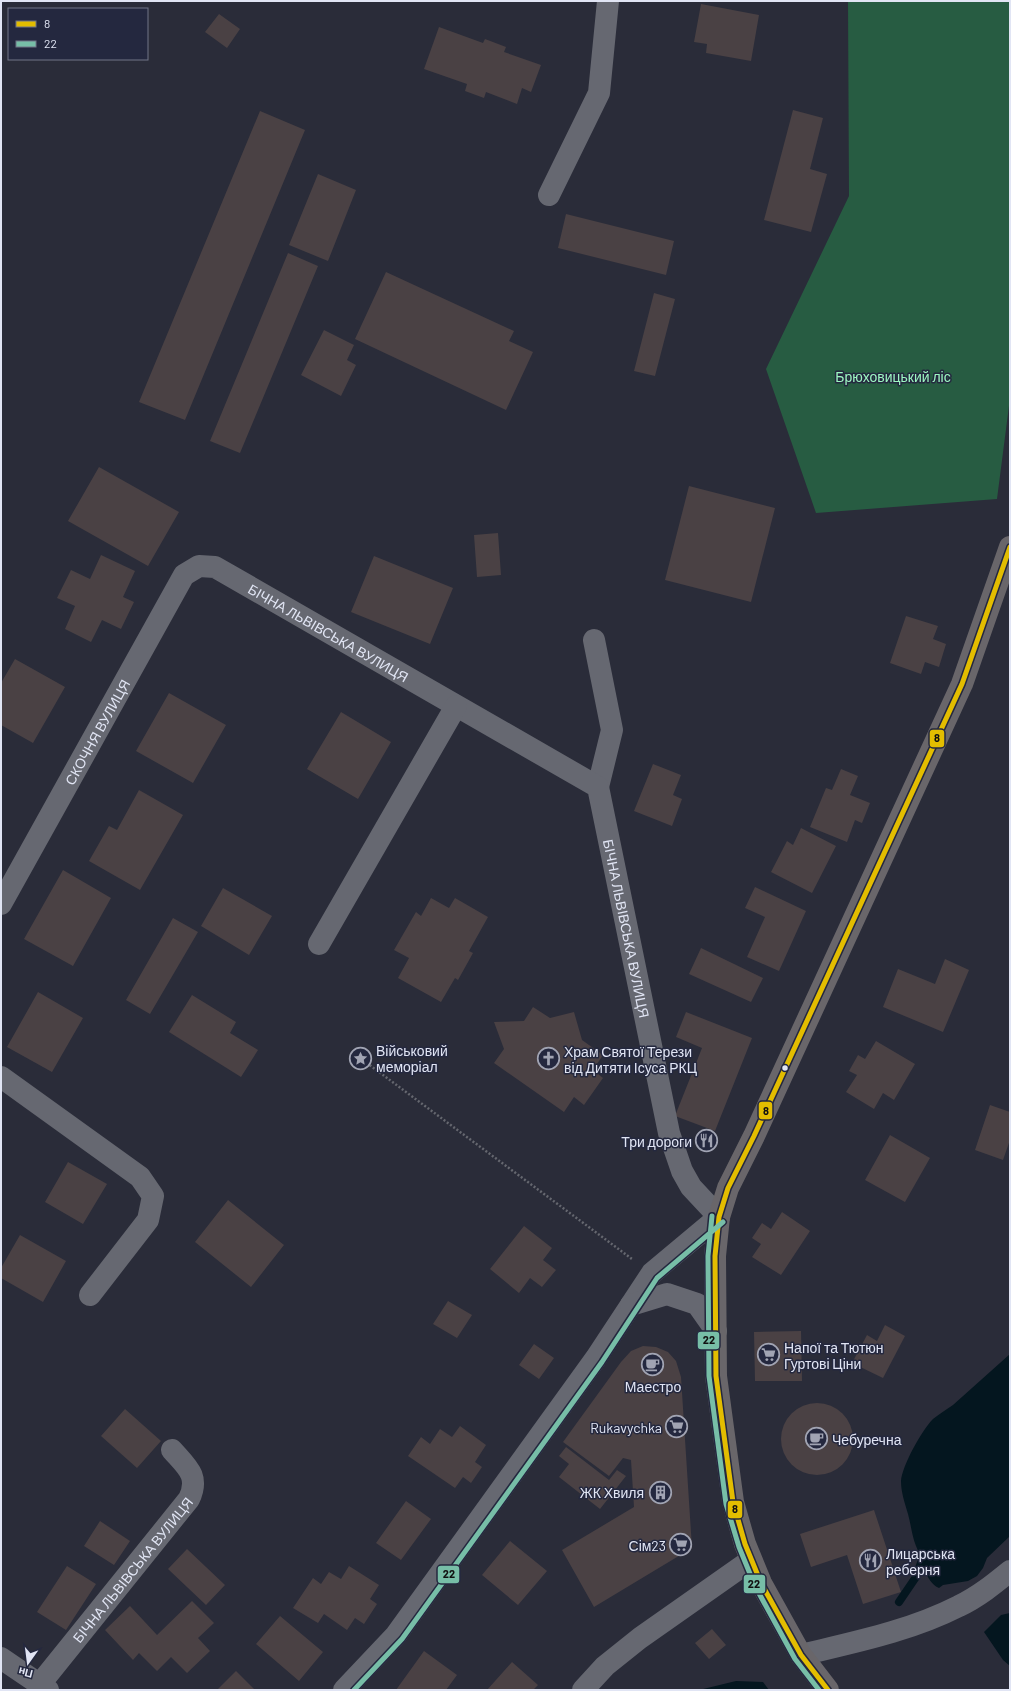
<svg xmlns="http://www.w3.org/2000/svg" width="1011" height="1691" viewBox="0 0 1011 1691" font-family="Barlow,sans-serif">
	<style>
		.forest { fill: #275c42 }
		.water { fill: #04161f }
		.lines { fill: none; stroke-linecap: round; stroke-linejoin: round }
		.stream { stroke: #04161f; stroke-width: 8 }
		.building { fill: #4a4144 }
		.path { stroke: #65676f; stroke-width: 2.5; stroke-dasharray: 2 2; stroke-linecap: butt }
		.minor { stroke: #666871; stroke-width: 22 }
		.major { stroke: #69666a; stroke-width: 22 }
		.bus-1-casing { stroke: #24283f; stroke-width: 8 }
		.bus-2-casing { stroke: #24283f; stroke-width: 8 }
		.bus-1 { stroke: #e3bd00; stroke-width: 5 }
		.bus-2 { stroke: #77bea7; stroke-width: 5 }
		.bus-dot { fill: #e1e5f4; stroke: #24283f; stroke-width: 1.5 }
		.labels { text-anchor: middle; dominant-baseline: central; stroke-width: 3; stroke-linejoin: round; paint-order: stroke }
		.park-label { font-size: 14px; fill: #9df7c2; stroke: #24283f }
		.street-label { font-size: 14px; fill: #e1e5f4; stroke: #24283f }
		.poi-label { font-size: 14px; fill: #e1e5f4; stroke: #24283f; text-anchor: start }
		.line-badge { stroke: #24283f; stroke-width: 1.5 }
		.pale-badge-label { font-size: 11px; text-anchor: middle; font-weight: bold; fill: #111 }
	</style>
	<rect width="100%" height="100%" fill="#2a2c39"/>
	<path class="forest" d="M848,1h162v397l-13,101 -181,14 -50,-144 83,-173z"/>
	<path class="water" d="M1010,1354v182l-23,22 -4,10 -6,8 -9,5 -25,4 -4,3c-14,-6 -17,-29 -23,-42 -4,-10 -5,-21 -8,-32 -3,-11 -7,-21 -7,-33 1,-15 21,-51 32,-62 6,-5 13,-9 20,-14 19,-17 38,-34 57,-51z
		M1010,1613v53l-7,-6 -19,-28 17,-17z
		M736,1681l27,1 6,8h-70z"/>
	<g class="lines">
		<path class="stream" d="M899,1602l17,-25 9,-26"/>
	</g>
	<path class="building" d="M701,4l58,11 -8,46 -45,-8 1,-9 -13,-2z
		M219,14l21,15 -13,19 -22,-16z
		M439,27l44,16 2,-4 21,8 -2,5 37,13 -10,27 -9,-4 -5,16 -31,-12 -2,6 -19,-7 2,-7 -43,-15z
		M793,110l30,8 -13,51 17,5 -16,58 -47,-12z
		M260,111l45,19 -120,290 -46,-18z
		M318,174l38,16 -28,71 -39,-16z
		M566,214l108,27 -8,34 -108,-27z
		M288,253l30,13 -78,187 -30,-12z
		M386,272l128,59 -5,10 24,11 -27,58 -151,-71z
		M654,293l21,6 -20,77 -21,-5z
		M324,330l30,15 -7,15 9,5 -15,31 -40,-21z
		M99,467l80,45 -31,54 -80,-45z
		M689,486l86,22 -24,94 -86,-22z
		M498,533l3,42 -24,2 -3,-42z
		M101,555l34,16 -12,26 11,5 -13,27 -19,-9 -11,22 -26,-13 10,-23 -18,-8 14,-28 19,9z
		M374,556l79,32 -23,56 -79,-32z
		M906,616l32,10 -5,13 13,5 -7,23 -14,-5 -4,12 -31,-11z
		M15,659l50,28 -32,56 -32,-18v-42z
		M169,693l57,32 -33,58 -57,-32z
		M341,712l50,30 -33,57 -51,-30z
		M653,764l28,11 -8,20 9,4 -10,27 -38,-15z
		M841,769l17,7 -8,19 20,8 -8,20 -7,-3 -8,22 -37,-15 16,-39 6,2z
		M139,790l44,25 -43,75 -51,-29 20,-35 8,4z
		M801,828l35,18 -24,47 -41,-21 16,-31 6,4z
		M63,870l48,28 -38,68 -49,-27z
		M755,887l51,24 -27,60 -32,-14 18,-40 -20,-9z
		M223,888l49,28 -23,39 -48,-29z
		M431,898l18,10 6,-10 33,19 -19,34 4,2 -15,27 -3,-2 -14,24 -43,-24 11,-20 -15,-8 22,-38 5,4z
		M173,918l25,14 -48,82 -24,-14z
		M701,948l62,30 -12,24 -62,-28z
		M945,959l24,11 -26,62 -60,-25 15,-38 37,15z
		M38,992l45,26 -31,54 -45,-25z
		M192,995l44,27 -6,11 28,17 -17,27 -72,-45z
		M533,1007l17,11 24,-6 8,28 21,15 -10,15 10,8 -19,27 -10,-8 -10,15 -70,-49 10,-14 -10,-27 30,-1z
		M686,1012l66,26 -37,93 -40,-15 27,-68 -26,-11z
		M876,1041l39,23 -21,36 -11,-7 -9,16 -28,-17 11,-17 -8,-4 9,-16 7,4z
		M990,1105l20,7v28l-7,20 -28,-10z
		M890,1135l40,23 -25,44 -40,-22z
		M68,1162l39,22 -24,40 -38,-22z
		M228,1200l56,45 -33,42 -56,-45z
		M782,1212l28,19 -29,44 -29,-18 9,-13 -9,-6 10,-15 9,6z
		M524,1226l28,22 -9,12 13,10 -14,17 -12,-9 -11,15 -29,-24z
		M20,1235l46,26 -23,41 -42,-24v-10z
		M448,1301l24,14 -15,23 -24,-14z
		M885,1325l20,11 -22,42 -31,-15 15,-28 10,6z
		M801,1331l1,50h-47l-1,-49z
		M534,1344l20,14 -15,21 -20,-14z
		M643,1346l13,1 12,5 8,9 5,16 11,171 -98,59 -32,-57 72,-43 -3,-47 -8,-2 -14,18 -46,-34 58,-80 10,-11z
		M781 1439a36 36 0 1 1 72 0a36 36 0 1 1-72 0Z
		M125,1409l36,32 -24,27 -36,-32z
		M460,1426l26,19 -11,17 7,5 -11,16 -8,-6 -8,11 -47,-32 13,-19 9,7 10,-15 12,8z
		M566,1447l43,33 8,-10 9,6 -26,33 -41,-32 10,-13 -10,-8z
		M406,1501l25,18 -30,41 -25,-17z
		M874,1510l27,82 -38,12 -16,-49 -36,12 -11,-33z
		M100,1521l30,20 -16,24 -30,-19z
		M510,1541l37,30 -29,34 -36,-30z
		M187,1549l38,36 -19,20 -38,-36z
		M67,1566l29,18 -30,46 -29,-18z
		M349,1566l30,19 -9,14 7,5 -13,20 -9,-6 -8,12 -23,-16 -6,9 -25,-15 20,-30 8,6 8,-12 12,7z
		M192,1601l22,22 -16,15 12,13 -23,22 -16,-16 -14,14 -18,-18 -6,7 -28,-30 25,-24 27,29z
		M280,1616l43,36 -24,29 -43,-37z
		M712,1629l14,16 -17,14 -14,-16z
		M424,1651l33,24 -11,15h-50z
		M512,1662l26,23 -5,5h-46z
		M236,1671l19,19h-38z"/>
	<g class="lines">
		<path class="path" d="M360,1058l272,201"/>
		<g class="minor">
			<path d="M549,195l50,-102 9,-92"/>
			<path d="M594,640l18,90 -14,57"/>
			<path id="s1" d="M1,904l183,-329 15,-9 16,1 383,220 71,346 13,38 9,16 28,30 -67,56 -56,85 -200,277 -52,55"/>
			<path d="M319,944l137,-238"/>
			<path d="M1,1077l139,100 13,19 -5,24 -58,75"/>
			<path d="M631,1305l36,-11 30,10 19,27"/>
			<path d="M801,1655c54,-13 109,-24 158,-49 19,-9 35,-22 51,-35"/>
			<path d="M1,1658l47,32"/>
			<path id="s2" d="M40,1684l149,-185c11,-23 -2,-32 -17,-49"/>
			<path d="M583,1690l22,-24 35,-28 111,-78"/>
		</g>
		<path class="major" d="M828,1690l-27,-35 -40,-72 -16,-39 -12,-42 -17,-126 -1,-120 4,-39 9,-29 26,-52 208,-452 48,-137"/>
		<defs>
			<path id="bus-1" d="M828,1690l-27,-35 -40,-72 -16,-39 -12,-42 -17,-126 -1,-120 4,-39 9,-29 26,-52 208,-452 48,-137"/>
			<path id="bus-2" d="M712,1216l-4,40 1,120 17,128 13,43 16,39 40,73 24,31
				M354,1690l48,-51 200,-277 55,-84 66,-56"/>
		</defs>
		<use href="#bus-1" class="bus-1-casing"/>
		<use href="#bus-2" class="bus-2-casing"/>
		<use href="#bus-1" class="bus-1"/>
		<use href="#bus-2" class="bus-2"/>
	</g>
	<defs>
		<symbol id="sight-ring" viewBox="-11 -11 22 22"><circle r="9.5" fill="#24283f" stroke="#a1a4b3" stroke-width="1.5"/><path d="M0-6L1.8-2.2L6-1.7L2.9 1.2L3.7 5.4L0 3.3L-3.7 5.4L-2.9 1.2L-6-1.7L-1.8-2.2Z" fill="#a1a4b3"/></symbol>
		<symbol id="church-ring" viewBox="-11 -11 22 22"><circle r="9.5" fill="#24283f" stroke="#a1a4b3" stroke-width="1.5"/><path d="M-1.2-6h2.4v3.5h3.3v2.4h-3.3V6h-2.4V-.1h-3.3v-2.4h3.3Z" fill="#a1a4b3"/></symbol>
		<symbol id="restaurant-ring" viewBox="-11 -11 22 22"><circle r="9.5" fill="#24283f" stroke="#a1a4b3" stroke-width="1.5"/><path d="M-5-6h1v4h1v-4h1v4h1v-4h1v5L-1.5 .5V6h-2V.5L-5-1ZM5-6V6H3V1.5H1.5Q1.5-4 5-6Z" fill="#a1a4b3"/></symbol>
		<symbol id="supermarket-ring" viewBox="-11 -11 22 22"><circle r="9.5" fill="#24283f" stroke="#a1a4b3" stroke-width="1.5"/><path d="M-6-5.5h2.5l.6 2H6L4.5 2H-2.5L-4.4-4H-6ZM-1.5 3.2a1.3 1.3 0 1 0 .1 0ZM3 3.2a1.3 1.3 0 1 0 .1 0Z" fill="#a1a4b3"/></symbol>
		<symbol id="cafe-ring" viewBox="-11 -11 22 22"><circle r="9.5" fill="#24283f" stroke="#a1a4b3" stroke-width="1.5"/><path d="M-5.5-4.5H6V0H3Q3 3.5 0 3.5H-2.5Q-5.5 3.5-5.5 0ZM3-3.2v2h1.7v-2ZM-6 4.5H4V6H-6Z" fill="#a1a4b3"/></symbol>
		<symbol id="building-ring" viewBox="-11 -11 22 22"><circle r="9.5" fill="#24283f" stroke="#a1a4b3" stroke-width="1.5"/><path d="M-4-6H4V6H1V3H-1V6H-4ZM-2.5-4.3h1.7v1.8h-1.7ZM.8-4.3h1.7v1.8H.8ZM-2.5-1h1.7V.8h-1.7ZM.8-1h1.7V.8H.8Z" fill="#a1a4b3"/></symbol>
	</defs>
	<g fill-rule="evenodd">
		<use href="#sight-ring" x="348" y="1046" width="25" height="25"/>
		<use href="#church-ring" x="536" y="1046" width="25" height="25"/>
		<use href="#restaurant-ring" x="694" y="1128" width="25" height="25"/>
		<use href="#supermarket-ring" x="756" y="1342" width="25" height="25"/>
		<use href="#cafe-ring" x="640" y="1352" width="25" height="25"/>
		<use href="#supermarket-ring" x="664" y="1414" width="25" height="25"/>
		<use href="#cafe-ring" x="804" y="1426" width="25" height="25"/>
		<use href="#building-ring" x="648" y="1480" width="25" height="25"/>
		<use href="#supermarket-ring" x="668" y="1532" width="25" height="25"/>
		<use href="#restaurant-ring" x="858" y="1548" width="25" height="25"/>
	</g>
	<circle class="bus-dot" cx="785" cy="1068" r="3.5"/>
	<g class="labels">
		<g class="park-label">
			<text x="893" y="376">Брюховицький ліс</text>
		</g>
		<g class="street-label">
			<text stroke="none"><textPath href="#s1" startOffset="541">БІЧНА ЛЬВІВСЬКА ВУЛИЦЯ</textPath></text>
			<text stroke="none"><textPath href="#s1" startOffset="197">СКОЧНЯ ВУЛИЦЯ</textPath></text>
			<text stroke="none"><textPath href="#s1" startOffset="996">БІЧНА ЛЬВІВСЬКА ВУЛИЦЯ</textPath></text>
			<text stroke="none"><textPath href="#s2" startOffset="147">БІЧНА ЛЬВІВСЬКА ВУЛИЦЯ</textPath></text>
		</g>
		<g class="poi-label">
			<text x="376" y="1050">Військовий<tspan x="376" dy="16">меморіал</tspan></text>
			<text x="564" y="1051">Храм Святої Терези<tspan x="564" dy="16">від Дитяти Ісуса РКЦ</tspan></text>
			<text x="692" y="1141" text-anchor="end">Три дороги</text>
			<text x="784" y="1347">Напої та Тютюн<tspan x="784" dy="16">Гуртові Ціни</tspan></text>
			<text x="653" y="1386" text-anchor="middle">Маестро</text>
			<text x="662" y="1427" text-anchor="end">Rukavychka</text>
			<text x="832" y="1439">Чебуречна</text>
			<text x="644" y="1492" text-anchor="end">ЖК Хвиля</text>
			<text x="666" y="1545" text-anchor="end">Сім23</text>
			<text x="886" y="1553">Лицарська<tspan x="886" dy="16">реберня</tspan></text>
		</g>
	</g>
	<g class="line-badge">
		<rect x="929" y="729" width="16" height="19" rx="4" fill="#e3bd00"/>
		<rect x="758" y="1101" width="15" height="19" rx="4" fill="#e3bd00"/>
		<rect x="697" y="1331" width="23" height="19" rx="4" fill="#77bea7"/>
		<rect x="727" y="1500" width="16" height="19" rx="4" fill="#e3bd00"/>
		<rect x="437" y="1565" width="23" height="19" rx="4" fill="#77bea7"/>
		<rect x="743" y="1574" width="23" height="20" rx="4" fill="#77bea7"/>
	</g>
	<g class="pale-badge-label">
		<text x="937" y="742">8</text>
		<text x="766" y="1115">8</text>
		<text x="709" y="1344">22</text>
		<text x="735" y="1513">8</text>
		<text x="449" y="1578">22</text>
		<text x="754" y="1588">22</text>
	</g>
	<rect width="1011" height="1691" fill="none" stroke="#e1e5f4" stroke-width="4"/>
	<rect x="8" y="8" width="140" height="52" fill="#24283f" stroke="#707487"/>
	<rect x="16" y="21" width="20" height="6" fill="#e3bd00" stroke="#707487"/>
	<text x="44" y="28" font-size="12" fill="#e1e5f4">8</text>
	<rect x="16" y="41" width="20" height="6" fill="#77bea7" stroke="#707487"/>
	<text x="44" y="48" font-size="12" fill="#e1e5f4">22</text>
	<g transform="translate(28 1663) rotate(194)" stroke="#24283f" stroke-width="3" paint-order="stroke">
	<path d="M0-3L7 15L0 10L-7 15Z" fill="#e1e5f4"/>
	<text y="-6" font-size="11" font-weight="bold" text-anchor="middle" fill="#e1e5f4">Пн</text>
	</g>
</svg>
